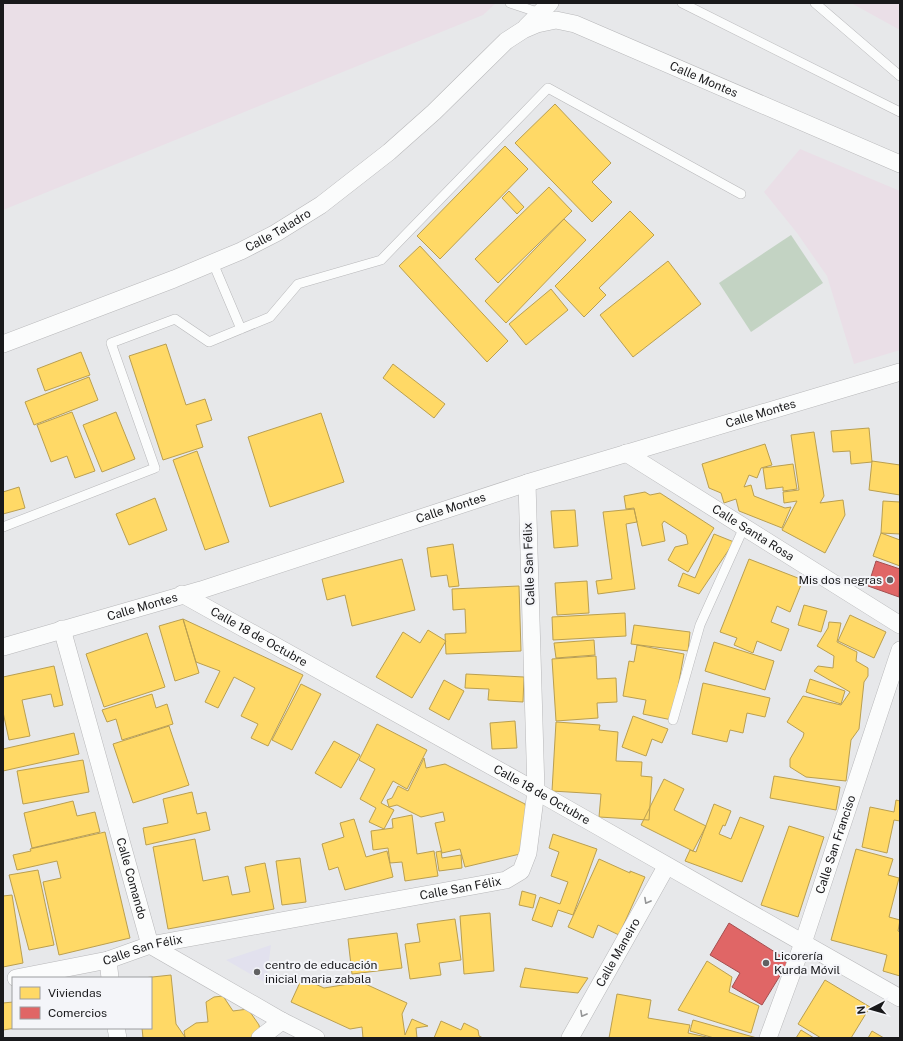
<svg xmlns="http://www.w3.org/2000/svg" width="903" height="1041" viewBox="0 0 903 1041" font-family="'Public Sans',sans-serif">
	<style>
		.industrial { fill: #eadfe7 }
		.education { fill: #e2e1ee }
		.green { fill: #c3d3c3 }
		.homes { fill: #ffd966; stroke: #ba9f50 }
		.shops { fill: #e06666; stroke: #a44f50 }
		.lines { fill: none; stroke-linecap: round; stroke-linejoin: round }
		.lane-casing { stroke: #b8b8ba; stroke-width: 10 }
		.street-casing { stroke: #b8b8ba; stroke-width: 18 }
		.lane { stroke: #fbfcfc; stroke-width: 9 }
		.street { stroke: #fbfcfc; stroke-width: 17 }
		.oneway { stroke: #959697 }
		.poi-dot { fill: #616163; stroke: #f4f5f9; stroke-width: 1.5 }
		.labels { text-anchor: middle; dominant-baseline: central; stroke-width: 4; stroke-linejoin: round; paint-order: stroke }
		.street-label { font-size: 12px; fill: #19191b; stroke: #f4f5f9 }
		.poi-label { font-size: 12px; fill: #19191b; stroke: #f4f5f9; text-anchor: start }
	</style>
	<rect width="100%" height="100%" fill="#e7e8ea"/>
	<path class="industrial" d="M3,3h493l-13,12 -480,195z
		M851,3h49v27z
		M800,149l100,42v159l-46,14 -27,-88 -30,-43 -33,-41z"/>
	<path class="education" d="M271,945l-5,38 -40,-23z"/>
	<path class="green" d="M791,235l32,48 -72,49 -32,-49z"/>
	<path class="homes" d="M555,104l56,59 -19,19 20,20 -20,20 -77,-79z
		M505,146l23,23 -88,90 -23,-23z
		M549,187l23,24 -74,72 -23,-24z
		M509,191l15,16 -7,7 -15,-16z
		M630,211l24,24 -55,53 7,7 -22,22 -29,-31z
		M564,219l22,21 -80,83 -21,-22z
		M420,246l88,95 -21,21 -88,-96z
		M668,261l33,43 -68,53 -33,-42z
		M551,289l17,21 -42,35 -17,-21z
		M166,344l20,61 19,-6 7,21 -16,5 7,22 -40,13 -34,-104z
		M81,352l9,23 -45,16 -8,-22z
		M393,364l52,40 -11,14 -51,-40z
		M89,377l9,23 -64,25 -9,-23z
		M72,412l23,59 -20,7 -8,-22 -16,6 -14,-37z
		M116,412l19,47 -33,13 -19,-47z
		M321,413l23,69 -74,25 -22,-70z
		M869,428l3,34 -21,2 -1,-13 -17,1 -2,-21z
		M814,432l10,64 -4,7 23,-3 2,15 -20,38 -43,-23 15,-29 -13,2 -1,-11 16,-2 -8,-55z
		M765,444l7,21 -11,3 -4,10 -8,-3 -5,12 7,-2 3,11 31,12 6,-1 -9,21 -43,-17 -3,-12 -12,4 -3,-10 -12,-5 -7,-24z
		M197,451l32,91 -24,8 -32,-90z
		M872,461l28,4v30l-31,-5z
		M793,464l4,25 -14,2v-4l-17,2 -3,-21z
		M19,487l6,21 -22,6v-22z
		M645,492l5,3 10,-2 54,35 -26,44 -20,-12 7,-13 13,-3 -2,-9 -22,-14 -2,3 3,17 -23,5 -8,-38 -8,1 -2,-13z
		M155,498l12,32 -38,15 -13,-31z
		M883,501l17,1v32l-19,-1z
		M634,509l3,13 -11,2 9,65 -37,5 -2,-13 16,-2 -9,-67z
		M575,510l3,36 -24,2 -3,-37z
		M881,533l19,7v26l-27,-10z
		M714,534l20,8 -35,52 -21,-8 5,-13 12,5z
		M453,544l6,42 -10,1 -2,-12 -16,2 -4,-29z
		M402,559l13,51 -63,16 -7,-31 -18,5 -5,-21z
		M749,559l54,21 -13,32 -13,-6 -6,16 18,7 -8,22 -24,-10 -4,12 -19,-8 3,-7 -17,-6z
		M587,581l2,32 -32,2 -2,-32z
		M519,586l2,65 -75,3 -1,-20 21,-1 -1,-24 -12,1 -1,-21z
		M804,605l23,6 -6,21 -23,-7z
		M625,613l1,23 -73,4 -1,-23z
		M850,615l36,17 -12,26 -36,-17z
		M183,619l16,54 -24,8 -16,-55z
		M183,619l120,56 -35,71 -17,-8 7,-14 -17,-8 14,-28 -21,-11 -16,31 -13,-6 15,-31 -24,-9z
		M829,622l12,1 -4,19 20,10 -1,9 12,7v8l-4,6 -5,47 -8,11 -5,41 -40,-4 -16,-10v-8l13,-22 1,-4 -17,-11 16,-26 38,9 9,-13 -36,-21 4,-5 15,2 1,-12 -17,-10 11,-18z
		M634,625l56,7 -2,19 -57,-7z
		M428,630l18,11 -34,57 -36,-21 27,-45 17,11z
		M147,633l18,54 -61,20 -18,-53z
		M594,640l1,15 -39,3 -2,-15z
		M714,642l60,19 -9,29 -60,-19z
		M637,645l47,9 -12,66 -29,-6 3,-14 -23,-4 6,-35 5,1z
		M596,656l1,23 19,-1 1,24 -20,1 1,15 -42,3 -4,-62z
		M54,666l9,39 -9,2 -3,-13 -29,6 8,36 -21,4 -6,-28v-35z
		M466,674l58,3 -1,25 -35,-2 1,-11 -24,-1z
		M810,679l35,12 -4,13 -35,-12z
		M444,680l20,11 -15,29 -20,-11z
		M703,683l67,15 -5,19 -18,-4 -4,20 -13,-3 -3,12 -35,-8z
		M301,684l20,10 -29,56 -20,-10z
		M152,694l4,14 11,-4 6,20 -51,16 -6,-21 -9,3 -5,-12z
		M633,716l35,13 -6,14 -10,-4 -6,17 -24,-9z
		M515,721l2,27 -25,1 -2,-26z
		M556,722l44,3 -1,5 19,2 -2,29 26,1 -1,14 11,1 -3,43 -50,-3 2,-23 -49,-3z
		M377,724l50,26 -20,39 -14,-8 -12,22 13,7 -10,19 -15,-7 7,-14 -16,-9 15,-30 -16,-9z
		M169,726l20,59 -56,18 -20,-59z
		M74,733l5,21 -76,17v-22z
		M334,741l26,14 -19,33 -26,-15z
		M424,758l2,10 19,-4 80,40 3,14 -8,36 -55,13 -5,-18 -18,4 -7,-30 10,-2 -2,-9 -22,5 -24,-12 -8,2 -2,-7 5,-2 6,-12 10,5z
		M83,760l6,32 -66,12 -6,-33z
		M774,776l66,11 -4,23 -66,-12z
		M664,779l20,10 -10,21 32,16 -13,25 -52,-26z
		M192,792l5,22 9,-2 4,18 -64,15 -3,-17 25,-5 -5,-24z
		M896,800l4,1v20l-6,-1 -7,33 -25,-6 8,-40 24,5z
		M73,801l4,15 18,-4 5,20 -68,16 -8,-35z
		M714,804l17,7 -6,15 -2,-1 -4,9 12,5 9,-22 24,9 -22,56 -57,-21 5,-11 6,2z
		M412,815l5,39 17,-3 4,25 -33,5 -3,-19 -12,1 -2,-15 -15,2 -2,-19 22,-3 -1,-9z
		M354,819l12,38 21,-6 6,26 -48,13 -7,-23 -9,3 -7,-26 22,-7 -4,-14z
		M789,826l35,11 -26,80 -37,-12z
		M105,832l25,106 -71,17 -16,-73 18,-4 -4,-17 -40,9 -4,-15 18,-4 -1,-2z
		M553,834l44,15 -24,66 -15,-5 -6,17 -20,-7 8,-23 20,7 8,-22 -17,-6 8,-24 -10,-4z
		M195,839l8,42 25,-5 4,19 18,-3 -5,-25 20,-4 9,46 -106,20 -15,-82z
		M856,849l37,10 -5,16 11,3 -10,39 11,3 -2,11 2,1v44l-17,-5 4,-16 -56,-15z
		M441,851l1,7 19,-3 1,13 -23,3 -3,-19z
		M300,858l6,44 -24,3 -6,-44z
		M599,859l31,14v-2l15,6 -26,58 -21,-10 -5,13 -25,-11z
		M38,870l16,75 -25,5 -20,-75z
		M522,891l14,4 -3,13 -14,-3z
		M12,895l11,68 -20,4v-71z
		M490,913l4,58 -30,3 -4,-58z
		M455,919l6,41 -22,3 2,12 -31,4 -5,-35 15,-2 -3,-18z
		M397,933l5,35 -50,6 -4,-35z
		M707,961l25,16 -3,15 30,14 -8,27 -73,-23z
		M525,968l63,10 -10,15 -58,-6z
		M171,975l5,49 9,13 -1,-6 12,-8 12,-1 -2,-20 8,-5 9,-1 10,15 15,-2 11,16 1,6 -10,7h-107l-1,-10h9v-50h-8z
		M302,978l22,10 37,-6 46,21 -5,11 3,21 7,-16 16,7 -12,2 1,10h-54l-1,-11 -12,2 -59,-27z
		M825,980l45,27 -19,31h-30l-23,-14z
		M617,994l34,6 -3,18 42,7 -2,8 23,5h-102z
		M13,1002v26h3l-13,2v-27z
		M693,1020l64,18h-43l-24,-7z
		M441,1021l20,9 3,-7 14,7 1,6 4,2h-49z
		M801,1030l13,8h-18z
		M872,1031l12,7h-16z"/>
	<path class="shops" d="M876,561l24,8 -1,28 -31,-11z
		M729,923l60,38 -27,44 -30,-18 8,-14 -30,-18z"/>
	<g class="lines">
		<defs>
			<path id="lane" d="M510,3l30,10
				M682,3l218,109
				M815,3l85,73
				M213,263l28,66
				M3,527l152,-59 -44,-125 64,-24 34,23 61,-25 28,-33 83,-24 167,-172 193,106
				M673,720l27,-95 44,-98"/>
			<g id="street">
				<path d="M526,27l24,-24"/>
				<path id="s1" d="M3,344l171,-65 67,-28 35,-18 45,-28 68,-53 45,-40 72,-71 17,-11 14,-6 19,-4 19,4 325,140"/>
				<path id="s2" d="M626,453l274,172"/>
				<path id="s3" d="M182,594l354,197 364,207"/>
				<path id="s4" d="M62,629l88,316 132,76 34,17"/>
				<path id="s5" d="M3,647l198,-57 326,-107 373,-111"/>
				<path d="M108,960l2,18"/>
				<path id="s6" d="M16,978l92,-18 42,-15 356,-65 15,-9 7,-18 8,-62 -9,-308"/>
				<path d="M116,1028l2,10"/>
				<path d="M260,1038l22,-17"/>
				<path id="s7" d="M570,1038l96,-171"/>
				<path id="s8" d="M768,1038l35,-95 97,-293"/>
			</g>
		</defs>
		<use href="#lane" class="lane-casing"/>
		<use href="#street" class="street-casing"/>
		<use href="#lane" class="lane"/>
		<use href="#street" class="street"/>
	</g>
	<defs><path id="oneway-chevron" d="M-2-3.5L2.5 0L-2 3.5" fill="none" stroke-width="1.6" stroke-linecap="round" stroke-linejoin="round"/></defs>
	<g class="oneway">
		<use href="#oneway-chevron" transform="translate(647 901) rotate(119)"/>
		<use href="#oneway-chevron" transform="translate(583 1014) rotate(119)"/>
	</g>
	<g class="poi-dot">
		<circle cx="890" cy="580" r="4"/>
		<circle cx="766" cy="963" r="4"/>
		<circle cx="257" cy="972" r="4"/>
	</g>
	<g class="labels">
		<g class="street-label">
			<text stroke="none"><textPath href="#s1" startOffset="810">Calle Montes</textPath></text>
			<text stroke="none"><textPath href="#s1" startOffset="298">Calle Taladro</textPath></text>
			<text stroke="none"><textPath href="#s5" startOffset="793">Calle Montes</textPath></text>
			<text stroke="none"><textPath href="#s5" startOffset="469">Calle Montes</textPath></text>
			<text stroke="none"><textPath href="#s2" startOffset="150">Calle Santa Rosa</textPath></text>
			<text transform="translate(529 564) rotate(-92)">Calle San Félix</text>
			<text stroke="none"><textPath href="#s5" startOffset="145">Calle Montes</textPath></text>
			<text stroke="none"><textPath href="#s3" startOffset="88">Calle 18 de Octubre</textPath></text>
			<text stroke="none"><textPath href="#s3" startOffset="412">Calle 18 de Octubre</textPath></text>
			<text stroke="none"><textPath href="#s8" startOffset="205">Calle San Franciso</textPath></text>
			<text stroke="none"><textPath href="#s4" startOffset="259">Calle Comando</textPath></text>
			<text stroke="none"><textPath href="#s6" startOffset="454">Calle San Félix</textPath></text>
			<text stroke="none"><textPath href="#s6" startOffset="130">Calle San Félix</textPath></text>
			<text stroke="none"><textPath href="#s7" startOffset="98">Calle Maneiro</textPath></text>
		</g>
		<g class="poi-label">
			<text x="882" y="580" text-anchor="end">Mis dos negras</text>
			<text x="774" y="956">Licorería<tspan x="774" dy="14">Kurda Móvil</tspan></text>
			<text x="265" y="965">centro de educación<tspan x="265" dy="14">inicial maria zabala</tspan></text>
		</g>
	</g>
	<rect width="903" height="1041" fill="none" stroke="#19191b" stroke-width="8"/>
	<rect x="12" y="977" width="140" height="52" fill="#f4f5f9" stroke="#9c9da0"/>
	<rect x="20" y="987" width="20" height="12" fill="#ffd966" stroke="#9c9da0"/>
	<text x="48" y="997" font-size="12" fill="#19191b">Viviendas</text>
	<rect x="20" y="1007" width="20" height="12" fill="#e06666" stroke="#9c9da0"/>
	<text x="48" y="1017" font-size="12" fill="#19191b">Comercios</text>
	<g transform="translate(871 1009) rotate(264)" stroke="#f4f5f9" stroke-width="3" paint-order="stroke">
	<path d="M0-3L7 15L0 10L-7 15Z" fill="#19191b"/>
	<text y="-6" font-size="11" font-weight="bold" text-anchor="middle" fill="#19191b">N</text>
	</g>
</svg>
